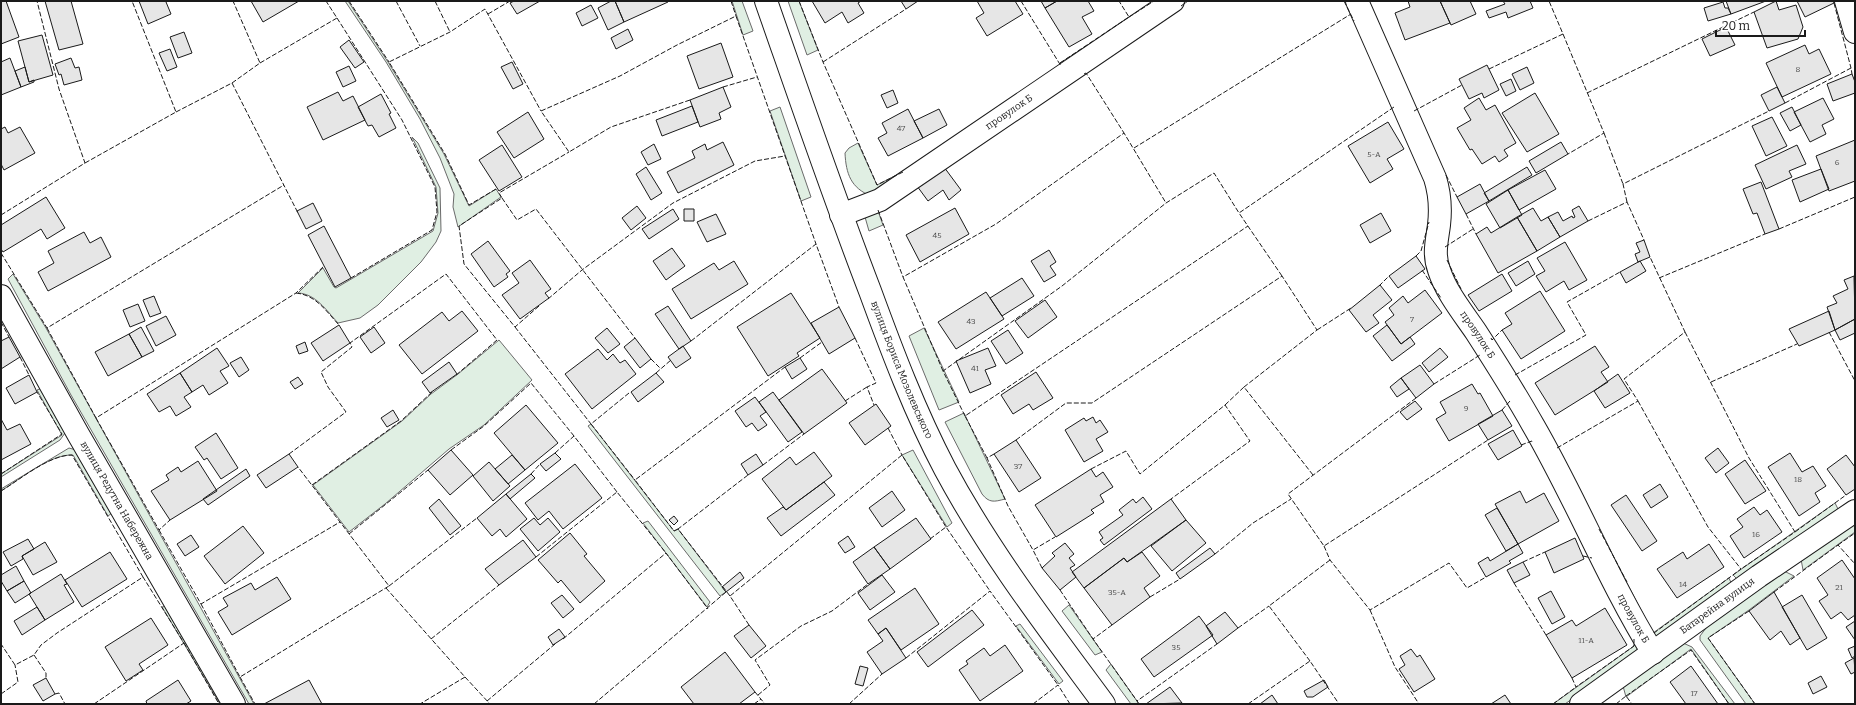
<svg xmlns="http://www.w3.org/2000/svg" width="1856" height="705" viewBox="0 0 1856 705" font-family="Bitter,serif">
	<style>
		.green { fill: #e0efe3; stroke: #6a6a6a }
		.building { fill: #e6e6e6; stroke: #1a1a1a }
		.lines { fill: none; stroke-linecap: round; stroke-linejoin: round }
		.minor-casing { stroke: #1a1a1a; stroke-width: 24 }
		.minor { stroke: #fff; stroke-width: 22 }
		.fence { stroke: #1a1a1a; stroke-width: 1; stroke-dasharray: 5 2; stroke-linecap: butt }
		.labels { text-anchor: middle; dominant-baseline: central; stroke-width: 3; stroke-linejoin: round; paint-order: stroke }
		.number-label { font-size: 8px; fill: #4d4d4d }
		.street-label { font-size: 10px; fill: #1a1a1a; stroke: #fff }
	</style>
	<rect width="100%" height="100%" fill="#fff"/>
	<path class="green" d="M345,1h3l40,61 56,92 25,52 27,-17 5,8 -43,30 -5,-20 1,-13 -14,-36 -20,-39 -34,-57z
		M732,1h10l11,30 -10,4z
		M788,1h11l19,49 -11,5z
		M1183,1h5l-102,72 -208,138 5,14 -14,6 -4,-14z
		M1094,41l2,5 -225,150c-20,-8 -25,-22 -26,-43l4,-5 9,-5 19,42 39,-20 145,-99 -1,-3z
		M780,107l31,90 -10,4 -31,-90z
		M412,137l6,6 22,45 1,43 -5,11 -15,20 -43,43 -18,13 -22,5c-12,-13 -22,-29 -40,-30l25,-25 11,19 2,1 97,-57 5,-18 -2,-26z
		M13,274l33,54 208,376h-5l-178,-309 -63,-116z
		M924,328l35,74 -20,8 -30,-74z
		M499,340l33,40 -48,45 -35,24 -64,55 -36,28 -36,-47 89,-64 29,-27 27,-20z
		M42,388l23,41v4l-5,7 -59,37v-3l61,-39 -25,-45z
		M964,413l41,86c-11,3 -16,4 -23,-5l-37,-72z
		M591,424l83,107 4,-2 48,63 -6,4 -132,-170z
		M69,448l7,2 36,63 -4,3 -35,-61c-23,-1 -53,24 -72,36v-2z
		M1557,449l96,184 76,-55 3,7 -74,53 -8,-3z
		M913,450l39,73 -5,4 -45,-72z
		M1835,503l4,8 -101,69 -5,-5z
		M648,521l62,81 -3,5 -64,-84z
		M1855,522v10l-52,38 -2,-11z
		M1784,571l10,5 -45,34 -41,28 47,66h-9l-46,-64v-4l9,-12z
		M1069,605l33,47 -7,3 -33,-44z
		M167,606l59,98h-6l-58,-97z
		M1020,624l43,57 -4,3 -43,-58z
		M1634,634l4,9 -1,9 -72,52h-12l81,-58z
		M1683,643l9,4 43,57h-6l-38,-55 -65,48 -3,-11z
		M1111,664l26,37 2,3h-8l-25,-34z"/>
	<path class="building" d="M1,1h5l13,36 -18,7z
		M45,1h26l12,43 -24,6z
		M139,1h29l-2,1 5,12 -23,10z
		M251,1h48l-36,21z
		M514,1h26l-23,13 -7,-11z
		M611,1h4l9,21 -16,8 -10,-22z
		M615,1h52l1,1 -44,20z
		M812,1h49l-3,2 6,10 -16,10 -6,-11 -17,11z
		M901,1h17l-12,8z
		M977,1h38l8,13 -36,22 -11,-18 8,-5z
		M1041,1h16l-12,7z
		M1057,1h31l6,10 -12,6 10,17 -23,13 -24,-39z
		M1408,1h32l10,22 -45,17 -10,-27 15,-6z
		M1440,1h30l6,13 -25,11z
		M1503,1h27l3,7 -25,10 -2,-6 -17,6 -3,-7 19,-7z
		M1726,1h40l-35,13z
		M1776,1l3,9 17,-5 7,22 -5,12 -31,9 -13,-36z
		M1797,1h36l1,2 -29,14z
		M1723,2l2,6h3l3,6 -23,7 -4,-13z
		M591,5l7,13 -16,8 -6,-13z
		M1726,27l9,18 -25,11 -8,-17z
		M628,29l5,11 -17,9 -5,-11z
		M184,32l8,21 -14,5 -8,-21z
		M42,35l11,40 -24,7 -11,-41z
		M349,40l15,22 -9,6 -15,-21z
		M721,43l12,34 -34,12 -12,-33z
		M1805,45l4,9 10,-5 12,25 -49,23 -16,-34z
		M170,49l7,18 -10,4 -8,-18z
		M10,58l11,29 -20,8v-33z
		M71,58l4,10 4,-1 3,13 -18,5 -3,-11 -2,1 -4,-11z
		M512,62l11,22 -10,5 -12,-22z
		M1487,65l12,25 -15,8 -2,-5 -13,6 -10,-20z
		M349,66l7,15 -13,6 -7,-15z
		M25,67l4,15 5,-2v2l-13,5 -6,-16z
		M1527,67l7,16 -14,7 -8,-16z
		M1852,74l3,8v11l-22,8 -6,-17z
		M1511,79l5,12 -10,5 -6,-12z
		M723,87l8,20 -12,6 2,6 -21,8 -10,-27z
		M1777,87l8,16 -16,8 -8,-16z
		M893,90l5,13 -11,5 -6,-13z
		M338,92l5,9 10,-5 12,24 -42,20 -16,-33z
		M1535,93l24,41 -32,18 -25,-39z
		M381,94l10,19 -2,1 7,14 -17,9 -7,-12 -4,1 -10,-19z
		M1479,98l7,12 9,-5 21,38 -12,7 4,6 -9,6 -4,-6 -13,8 -10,-15 -2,1 -13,-22 14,-8 -7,-12z
		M1823,98l11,21 -12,6 4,9 -16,8 -16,-30z
		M692,106l6,16 -36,14 -6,-16z
		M1792,107l9,18 -11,6 -10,-18z
		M908,109l15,29 -35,18 -10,-18 9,-5 -5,-10z
		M939,109l8,16 -24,13 -9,-17z
		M528,112l16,27 -30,19 -17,-26z
		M1772,117l15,29 -21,10 -14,-30z
		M1388,122l16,27 -17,10 6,10 -23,14 -22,-37z
		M5,127l3,6 12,-6 15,26 -31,17 -3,-6v-35z
		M1855,140v41l-26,10 -13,-35z
		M723,142l11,23 -56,28 -11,-21 28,-14 -3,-7 13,-7 2,6z
		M1561,142l7,12 -32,19 -7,-12z
		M654,144l7,15 -13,6 -7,-13z
		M502,145l20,32 -23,14 -20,-31z
		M1797,145l9,19 -17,7 3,6 -26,12 -11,-24z
		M646,167l16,26 -11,7 -15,-26z
		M944,167l17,23 -12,10 -6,-10 -15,11 -11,-15z
		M1527,167l5,8 -43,26 -5,-8z
		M1821,169l8,20 -29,13 -8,-22z
		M1545,170l11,19 -37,21 -11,-20z
		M1761,182l18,47 -14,5 -8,-21 -4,1 -10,-25z
		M1480,184l9,17 -23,13 -9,-17z
		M1508,190l14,25 -22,13 -14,-24z
		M46,197l19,31 -18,11 -6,-10 -38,23 -2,-3v-24z
		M313,203l9,18 -16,8 -9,-18z
		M637,206l9,12 -15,12 -9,-12z
		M1579,206l9,15 -28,16 -12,-20 10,-5 5,9 9,-5 1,2 2,-1 -3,-7z
		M955,208l14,26 -49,28 -14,-27z
		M1533,208l8,13 7,-4 12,20 -23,14 -20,-34z
		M673,209l6,10 -30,20 -7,-10z
		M684,209h10v12h-10z
		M1381,213l10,18 -21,12 -10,-18z
		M716,214l10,20 -19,8 -10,-20z
		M1517,217l20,34 -39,22 -22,-39 11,-7 4,6z
		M324,226l27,52 -16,9 -27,-52z
		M84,232l6,11 11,-6 10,20 -63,34 -10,-19 16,-9 -6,-12z
		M1644,240l6,17 -12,5 -3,-8 5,-2 -4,-9z
		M488,241l22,30 -4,3 2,3 -14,10 -23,-33z
		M1565,242l22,38 -18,10 -5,-9 -18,11 -10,-16 9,-5 -8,-13z
		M672,248l13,18 -19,14 -13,-19z
		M1049,250l7,12 -6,4 6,9 -12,7 -13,-21z
		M1416,256l9,13 -27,19 -9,-12z
		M530,260l21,29 -6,4 4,5 -29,21 -18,-24 17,-12 -7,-10z
		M734,261l14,23 -57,35 -19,-30 42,-26 5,7z
		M1528,261l7,13 -19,12 -8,-13z
		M1640,261l6,10 -20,12 -6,-11z
		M1502,274l10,17 -33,20 -11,-16z
		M1854,276l1,43 -20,11 -8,-23 10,-4 -4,-7 15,-7 -4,-9z
		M1022,278l12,18 -32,20 -12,-18z
		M1380,285l12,15 -19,15 6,8 -13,9 -17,-22z
		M1425,290l17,23 -41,31 -16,-22 9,-7 -5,-7 14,-12 5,7z
		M1540,291l25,40 -44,28 -19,-29 10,-6 -7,-11z
		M986,292l18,27 -48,30 -18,-27z
		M791,293l29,45 -23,15 2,3 -31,20 -31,-49z
		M154,296l7,17 -11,4 -7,-17z
		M1045,300l12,17 -29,21 -13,-17z
		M138,304l7,17 -15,6 -7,-17z
		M668,306l23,35 -12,8 -24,-35z
		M839,307l16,31 -26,16 -18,-31z
		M462,311l16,20 -56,43 -23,-29 43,-33 7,9z
		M1829,311l6,19 -36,16 -10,-17z
		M166,316l10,19 -20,11 -10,-20z
		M1855,319v14l-15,7 -5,-10z
		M339,325l11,18 -27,18 -12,-18z
		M1387,325l14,19 9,-7 5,7 -23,17 -19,-25z
		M141,327l13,24 -12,6 -13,-23z
		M374,327l11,16 -14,10 -11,-16z
		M607,328l13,16 -12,9 -13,-15z
		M1008,330l15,23 -17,11 -15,-23z
		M129,334l13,23 -34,19 -13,-24z
		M9,337l11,20 -19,12v-28z
		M635,338l16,21 -11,9 -16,-21z
		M305,342l3,9 -9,3 -3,-8z
		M683,346l8,12 -15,10 -8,-11z
		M1595,346l14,21 -8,5 7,10 -53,33 -20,-32z
		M217,348l12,18 -9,5 8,12 -19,12 -6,-10 -11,7 -12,-19z
		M988,348l8,18 -11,4 6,14 -21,9 -14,-32z
		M1440,348l8,9 -19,15 -7,-9z
		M598,349l9,11 6,-6 7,9 5,-3 11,14 -44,35 -27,-35z
		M241,357l8,13 -10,7 -9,-14z
		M800,358l7,11 -15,10 -7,-12z
		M449,362l8,12 -27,19 -8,-11z
		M1420,365l14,19 -18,14 -15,-20z
		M822,369l25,34 -43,31 -25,-34z
		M1036,372l17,26 -20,12 -4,-6 -16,10 -12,-19z
		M180,373l12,19 -8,5 7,10 -15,9 -6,-10 -11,6 -12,-18z
		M656,373l8,9 -26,20 -7,-10z
		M1618,374l12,19 -25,15 -11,-17z
		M29,375l8,17 -22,12 -9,-16z
		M298,377l5,7 -8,5 -5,-7z
		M1401,378l8,11 -12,8 -7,-10z
		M1472,384l6,10 2,-1 13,23 -44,25 -13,-22 10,-6 -6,-11z
		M773,392l29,40 -14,10 -29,-40z
		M755,397l11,15 -6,4 7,9 -9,6 -6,-8 -6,4 -11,-16z
		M1415,401l7,8 -15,11 -7,-8z
		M876,404l15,22 -26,19 -16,-22z
		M526,405l32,38 -33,27 -31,-37z
		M393,410l6,10 -12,7 -6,-9z
		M1502,410l10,16 -24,14 -10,-16z
		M1093,417l3,6 4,-3 8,12 -12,7 7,12 -19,11 -19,-32 19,-12 2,3z
		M1,419l6,11 13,-6 11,20 -30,16z
		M1513,430l9,16 -24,14 -10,-16z
		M216,433l22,35 -17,11 -14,-21 -3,2 -9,-13z
		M1016,440l25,38 -22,14 -25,-38z
		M1718,448l11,15 -13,10 -11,-15z
		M451,450l22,25 -23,20 -22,-25z
		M814,452l18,24 -46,34 -24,-31 28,-22 6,8z
		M555,453l6,6 -15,12 -6,-7z
		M1790,453l12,19 11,-6 13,20 -11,7 5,9 -21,14 -31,-49z
		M289,454l9,13 -32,21 -9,-13z
		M756,454l7,11 -15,10 -7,-11z
		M512,455l13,15 -17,14 -13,-15z
		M1846,455l9,12v22l-9,6 -19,-26z
		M1745,460l21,31 -21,13 -20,-30z
		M198,461l19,30 -47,29 -19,-29 18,-11 -3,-5 12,-8 3,5z
		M489,462l21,24 -17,15 -20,-25z
		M575,464l27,34 -39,31 -14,-18 -11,9 -13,-17z
		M246,469l4,7 -42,29 -5,-6z
		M1091,469l5,8 7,-5 10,15 -13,8 4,7 -13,8 3,3 -38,24 -21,-32z
		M531,474l4,4 -25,21 -4,-5z
		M824,482l11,13 -54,41 -14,-18 16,-11 3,3z
		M1660,484l8,13 -17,11 -8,-13z
		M892,491l13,19 -23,17 -13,-19z
		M1520,491l6,12 18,-10 15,28 -41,23 -23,-40z
		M506,494l21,25 -21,18 -6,-8 -8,7 -15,-18z
		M1626,495l31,46 -15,10 -31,-46z
		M1143,497l9,12 -48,36 -4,-5 3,-2 -4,-6 24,-17 -4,-5 14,-11 3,4z
		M439,499l22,27 -11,9 -21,-27z
		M1171,499l15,21 -59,42 -3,-4 -40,30 -12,-16z
		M1754,507l6,8 7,-5 15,22 -38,26 -14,-22 13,-9 -6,-8z
		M1497,508l21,36 -12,7 -21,-36z
		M674,516l4,5 -4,4 -5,-5z
		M534,518l6,7 8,-7 12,14 -22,19 -18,-22z
		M916,518l15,21 -41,30 -16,-22z
		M1186,520l20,23 -34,28 -21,-25z
		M243,526l21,27 -39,31 -21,-28z
		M570,533l17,21 -3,2 21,25 -25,22 -19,-23 -3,3 -20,-23z
		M191,535l8,12 -14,9 -8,-12z
		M848,536l7,11 -10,6 -7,-10z
		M1575,538l9,21 -30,14 -9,-21z
		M28,539l6,10 -12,7 1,3 -12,7 -8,-14z
		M523,540l13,17 -37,28 -14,-16z
		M45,542l12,20 -24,13 -11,-19z
		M1065,543l9,11 -5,4 6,7 -5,3 6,9 -16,13 -18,-22 13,-12 -3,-3z
		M1518,544l5,9 -14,8 2,2 -25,14 -8,-14 10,-6 2,4z
		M1709,544l15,23 -47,31 -20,-29 26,-17 4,7z
		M874,547l16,22 -22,15 -15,-22z
		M1210,548l5,6 -35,25 -4,-6z
		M110,552l17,27 -45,28 -17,-27z
		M1142,552l18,24 -16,12 6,9 -38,28 -28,-37 40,-30 3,4z
		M1842,560l13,19v36l-7,5 -7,-8 -10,7 -12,-18 9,-6 -11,-17z
		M1523,562l7,13 -16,8 -7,-13z
		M16,566l8,15 -17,10 -6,-10v-6z
		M740,572l4,6 -18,14 -4,-5z
		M61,574l6,10 -3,1 10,17 -29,18 -16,-26z
		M882,575l13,17 -25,18 -12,-17z
		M277,577l14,22 -59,36 -14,-23 10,-6 -5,-8 28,-15 4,7z
		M24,581l7,12 -16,10 -8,-12z
		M915,588l24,36 -38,26 -15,-22 -8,6 -10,-14z
		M1551,591l14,26 -13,7 -14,-26z
		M1774,592l26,46 -10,7 -9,-14 -11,9 -21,-29z
		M562,595l12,14 -11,9 -12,-15z
		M1802,595l25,43 -20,12 -25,-43z
		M37,607l8,13 -23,15 -8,-14z
		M1605,608l22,37 -55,33 -26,-43 26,-15 4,6z
		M972,610l12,15 -56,42 -11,-15z
		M1225,612l13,16 -21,16 -11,-18z
		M1199,616l14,19 -59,42 -13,-18z
		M151,618l17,27 -29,19 4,6 -17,11 -21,-34z
		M1855,621v19l-9,-13z
		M749,625l17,21 -15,12 -17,-22z
		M886,628l20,30 -24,16 -15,-22 16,-11 -5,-7z
		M559,629l6,8 -12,8 -5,-8z
		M1005,645l18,26 -43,30 -21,-31 9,-6 -2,-3 18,-13 6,8z
		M1855,646v10l-3,2 -4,-9z
		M1411,649l6,8 3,-2 15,24 -21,13 -15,-23 6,-4 -5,-9z
		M725,652l30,40 -16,12h-45l-13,-17z
		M1854,658l1,14 -4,2 -6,-11z
		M860,666l8,2 -5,18 -8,-2z
		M1691,666l27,38h-32l-16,-22z
		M1821,676l6,11 -14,7 -5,-11z
		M46,678l9,16 -12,7 -10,-16z
		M178,680l13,21 -5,3h-39l-1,-3z
		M309,680l13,24h-58z
		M1324,680l4,7 -15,10h-6l-3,-6z
		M1170,687l12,16 -36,1z
		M1272,695l6,9h-18z
		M1505,695l6,9h-20z"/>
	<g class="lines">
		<defs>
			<g id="minor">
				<path id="s1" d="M766,1c34,97 67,194 104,290 22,60 45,121 75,178 45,84 103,159 159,235"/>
				<path id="s2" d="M1357,1l78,177c5,16 6,30 4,47 -2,16 -6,29 0,45 7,22 24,43 37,62 20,31 39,61 57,93 43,74 75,155 120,228"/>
				<path d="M1846,1l9,31"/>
				<path id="s3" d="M841,215l39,-15 293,-199"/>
				<path id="s4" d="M1,296l77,138 156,270"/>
				<path id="s5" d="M1581,704l178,-128 96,-65"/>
			</g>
		</defs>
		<use href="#minor" class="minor-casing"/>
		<use href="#minor" class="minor"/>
		<path class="fence" d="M349,1l40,61
			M396,1l24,45
			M435,1l15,31
			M731,1l5,15
			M799,1l24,61 54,123 26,-13
			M1021,1l40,65
			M1344,1l10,20
			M1834,3l17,65
			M1181,6l7,-5
			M488,14l22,-13
			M1129,17l25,-16
			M337,18l65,102 33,67 2,25 -5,18 -81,48
			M1563,34l41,99 -36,21
			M823,62l83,-53
			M260,63l77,-45 -11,-17
			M1060,63l69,-46 -10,-16
			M1489,69l74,-35 -14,-33
			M1084,74l2,-1 38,60
			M232,83l66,130
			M723,87l34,-10
			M1587,93l167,-81
			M690,100l-79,27 -42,25 -28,-41 79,-35 57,-31 59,-29 80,228
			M1785,103l66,-35 1,6
			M1414,111l48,-26
			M176,112l56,-29 28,-20 -27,-62
			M1604,133l19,51
			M1134,148l217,-134
			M85,163l91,-51 -44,-111
			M1446,175l11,22
			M496,189l-27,16 -24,-51 -56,-92 61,-30 35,-23 56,102
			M502,198l15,22 19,-11 99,129
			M1627,202l-4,-18 146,-73
			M878,210l25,67
			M1466,214l10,20
			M1,215l84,-52 -26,-74 -22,-88
			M1588,221l39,-19 17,38
			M1779,229l76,-32
			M1445,247l28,-18
			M1,253l46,75 237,-143
			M1416,256l5,-5 8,-29
			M1447,260l14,29
			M1422,270l19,28
			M1282,276l-43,-63 155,-106
			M1659,278l106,-44
			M1379,286l10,-10
			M296,293c20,2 30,18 43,32
			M548,299l34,-29 91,-67 82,-42 30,-5
			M539,306l-24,21 -51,-63 -5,-38 43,-28 -3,-5 70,-41
			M1,322l8,15
			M515,327l76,97
			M47,328l49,90 200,-125 28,-27
			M1317,330l34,-22
			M1685,332l64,126 46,74 -54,37
			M1829,332l26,49
			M855,338l21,45 -9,4 7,18
			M1491,338l1,2 10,-10
			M691,341l125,-97 23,63
			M20,357l9,18
			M800,358l22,-16
			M651,359l10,10
			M943,371l-40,-94 93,-53 128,-91 42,70
			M656,373l15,-13
			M1515,375l71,-40 -19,-33 53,-30
			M1711,382l86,-38
			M1434,384l46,-29v1
			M629,393l-38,31 44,56
			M1416,398l-128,96 36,52 164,-106
			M845,401l22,-14
			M1638,401l70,126 33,42 -87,64 -1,-2
			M1225,405l19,-18 69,88
			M1502,410l8,-9
			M965,416l-22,-45 119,-85 104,-83 48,-30 25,40
			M96,418l63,112 11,-10
			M888,428l14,27
			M1016,440l50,-37h26l190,-127 35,54 -73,57
			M1521,445l11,-4 1,1
			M1557,448l81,-47 -14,-22 61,-47 -35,-75
			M451,450l33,-24 47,-43 43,53
			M555,453l19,-17 43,56
			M289,454l57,-42 -18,-25 -7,-15 31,-25 -2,-4 96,-69 51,66 -42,36
			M994,454l-7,4 21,48 25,44
			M987,458l-22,-42 283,-190
			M763,465l41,-31
			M1091,469l35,-18 14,23 85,-69 25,36 -79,58
			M1,474l61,-40 -25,-42
			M531,474l9,-10
			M312,485l89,-64 31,-29
			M1,491c20,-12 48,-36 71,-36l71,122 -86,56 -16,12 -7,10 -19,10 -14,-21
			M678,529l-4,2 -39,-51 150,-113
			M1599,529l28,53
			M159,530l42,74 139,-82 -42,-55
			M1795,532l51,-37
			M349,534l79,-64
			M930,539l16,-12 44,64
			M1838,545l17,-12
			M1324,546l6,14 40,50 79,-47 18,25 19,-11
			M1215,554l38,-31 38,-24
			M1583,556l9,2
			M536,557l81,-65 49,61
			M1523,562l22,-10
			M1042,568l-9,-18 22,-13
			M1514,583l32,52
			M389,586l88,-68
			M386,588l79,89 -45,27
			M1060,590l33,49
			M1774,592l64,-47 17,19
			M730,596l-52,-67 70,-54
			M1150,597l30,-18
			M201,604l39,73 149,-91 -49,-64
			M1370,610l25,57 24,37
			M1749,611l-41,27 47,66
			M749,625l-19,-29 172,-141 44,72
			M1112,625l-19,14 44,62
			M1238,628l31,-22
			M431,639l68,-54
			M563,639l103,-86 42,56
			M184,643l35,61
			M34,655l12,18v5
			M906,658l84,-67 68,94
			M1310,661l-41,-55 61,-46
			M240,677l15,27
			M465,677l25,27
			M1572,678l4,9 58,-41v-7
			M755,692l10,12
			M1,694l17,-12 -3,-17
			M55,694l4,-1 6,11
			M758,695l12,-10 -15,-25 46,-34 31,-15 36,-27
			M1626,696l65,-46 38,54
			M487,701l68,-57
			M94,704l90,-61 -41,-66
			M594,704l132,-112
			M754,704l7,-5
			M849,704l33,-30
			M1033,704l25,-19 12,19
			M1139,704l-2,-3 80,-57
			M1248,704l62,-43 29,43
			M1553,704l23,-17
			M1616,704l10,-8 6,8"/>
	</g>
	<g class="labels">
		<g class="number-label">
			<text x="1798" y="69">8</text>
			<text x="901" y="128">47</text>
			<text x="1374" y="154">5-А</text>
			<text x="1837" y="162">6</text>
			<text x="937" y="235">45</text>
			<text x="1412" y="319">7</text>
			<text x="971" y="321">43</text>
			<text x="975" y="368">41</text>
			<text x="1466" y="408">9</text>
			<text x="1018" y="466">37</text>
			<text x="1798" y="479">18</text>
			<text x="1756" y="534">16</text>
			<text x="1683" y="584">14</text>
			<text x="1839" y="587">21</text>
			<text x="1117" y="592">35-А</text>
			<text x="1586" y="640">11-А</text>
			<text x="1176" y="647">35</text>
			<text x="1694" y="693">17</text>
		</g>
		<g class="street-label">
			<text stroke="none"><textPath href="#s3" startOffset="198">провулок Б</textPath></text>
			<text stroke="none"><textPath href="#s2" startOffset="362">провулок Б</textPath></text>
			<text stroke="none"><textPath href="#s1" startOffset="393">вулиця Бориса Мозолевського</textPath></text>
			<text stroke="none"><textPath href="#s4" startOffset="235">вулиця Редутна Набережна</textPath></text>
			<text stroke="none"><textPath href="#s5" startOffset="168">Батарейна вулиця</textPath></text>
			<text stroke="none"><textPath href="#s2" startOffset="686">провулок Б</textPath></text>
		</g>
	</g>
	<rect width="1856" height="705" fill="none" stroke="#1a1a1a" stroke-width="4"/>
	<path d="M1716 30v6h89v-6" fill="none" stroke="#1a1a1a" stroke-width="2"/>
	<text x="1722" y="30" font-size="12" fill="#1a1a1a" stroke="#ffffff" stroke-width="3" paint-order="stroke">20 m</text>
</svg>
